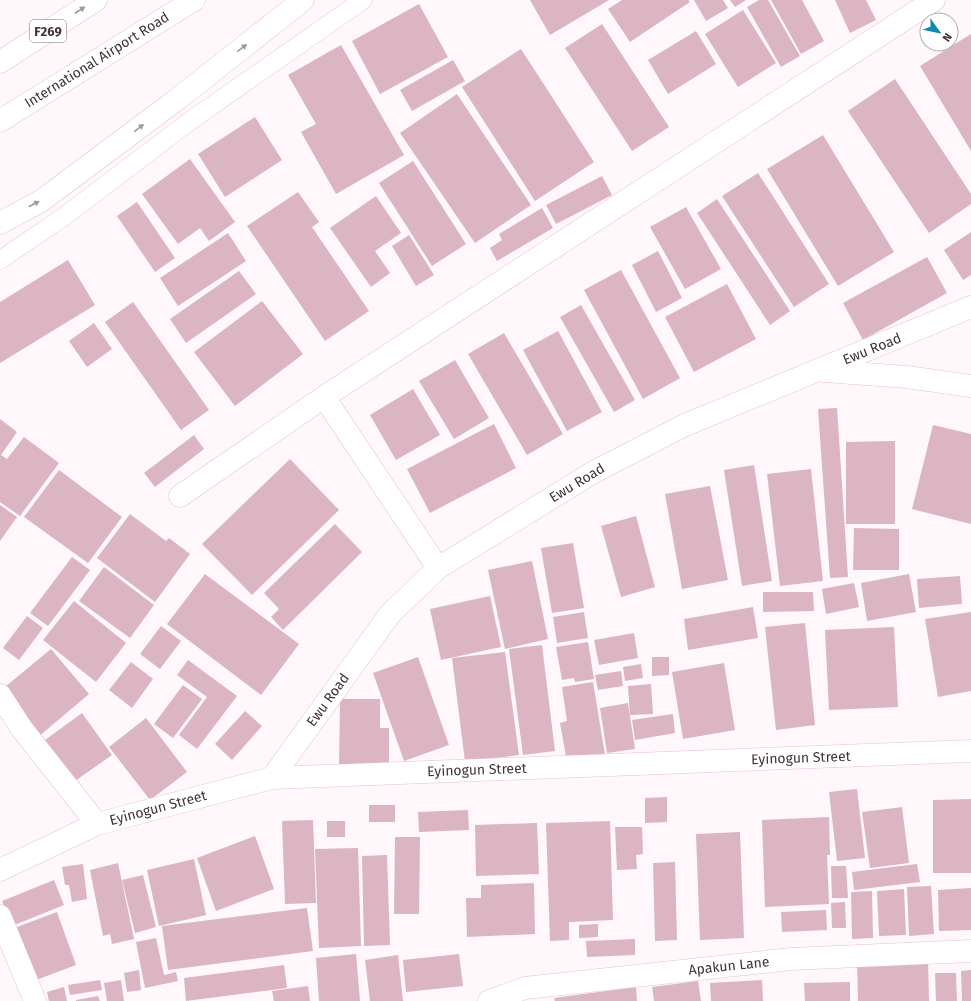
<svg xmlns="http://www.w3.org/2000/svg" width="971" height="1001" viewBox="0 0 971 1001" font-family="'Fira Sans',sans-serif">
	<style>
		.building { fill: #dbb5c1 }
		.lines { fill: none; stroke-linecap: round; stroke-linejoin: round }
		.lane-casing { stroke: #e7c1cd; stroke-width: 19 }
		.street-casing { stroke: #e7c1cd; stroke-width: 23 }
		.secondary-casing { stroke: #e7c1cd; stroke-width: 23 }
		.highway-casing { stroke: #e7c1cd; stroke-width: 23 }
		.lane { stroke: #fff; stroke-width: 18 }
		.street { stroke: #fff; stroke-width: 22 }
		.secondary { stroke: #fff; stroke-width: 22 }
		.highway { stroke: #fff; stroke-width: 22 }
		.oneway { fill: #a0999c }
		.labels { text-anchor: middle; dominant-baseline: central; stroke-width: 3; stroke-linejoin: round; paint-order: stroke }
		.shield { fill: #fff; stroke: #7b7074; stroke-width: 1 }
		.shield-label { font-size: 13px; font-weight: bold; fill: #423338 }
		.street-label { font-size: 14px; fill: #423338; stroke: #fff }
	</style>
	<rect width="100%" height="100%" fill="#fff7f9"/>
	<path class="building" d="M530,0h79l-59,35z
		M622,0h66l2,2 -60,40 -22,-33z
		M694,0h29l5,8 -22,13z
		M730,0h16l-11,7z
		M759,0h9l32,56 -19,11 -34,-60z
		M771,0h31l22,41 -23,13z
		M835,0h31l10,20 -26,13z
		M419,4l29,53 -68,37 -28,-53z
		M743,10l33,53 -38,24 -33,-53z
		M602,24l67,103 -37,24 -67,-103z
		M696,31l20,33 -48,30 -20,-34z
		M971,34v117l-51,-85z
		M341,45l63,110 -68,39 -35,-62 15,-8 -28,-49z
		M521,49l73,113 -59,39 -73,-114z
		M453,60l12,21 -53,30 -12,-21z
		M895,79l76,115v10l-42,29 -81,-122z
		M457,94l74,111 -56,38 -75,-110z
		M255,117l27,43 -57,37 -27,-43z
		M823,135l71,117 -56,34 -71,-117z
		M190,159l45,63 -26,19 -9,-13 -22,16 -36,-50z
		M413,161l53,83 -34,22 -53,-83z
		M758,173l71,111 -35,23 -72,-111z
		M602,176l10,19 -56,29 -10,-19z
		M298,192l21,30 -7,5 57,84 -44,30 -78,-115z
		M376,196l25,37 -26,18 15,22 -19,14 -41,-59z
		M717,199l73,112 -20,14 -73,-112z
		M137,202l38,56 -20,14 -38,-56z
		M686,207l35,62 -36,20 -35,-62z
		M542,208l11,20 -56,33 -7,-13 12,-8 -3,-6z
		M971,232v43l-8,5 -19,-30z
		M228,233l18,28 -68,45 -18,-28z
		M409,235l25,40 -18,11 -24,-40z
		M658,251l24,47 -26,14 -24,-47z
		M927,257l20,36 -84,47 -20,-37z
		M68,260l27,45 -95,58v-61z
		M621,270l59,108 -37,21 -59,-109z
		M239,271l17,23 -70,49 -16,-24z
		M727,284l29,55 -62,33 -29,-55z
		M262,301l41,53 -68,52 -41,-54z
		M133,302l76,108 -28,20 -76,-108z
		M581,305l54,95 -21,12 -54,-95z
		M94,323l18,26 -25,18 -18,-26z
		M558,331l44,81 -35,19 -44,-81z
		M504,333l59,101 -36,21 -59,-101z
		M455,360l34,58 -35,21 -35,-58z
		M413,389l27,46 -44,25 -26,-45z
		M837,408l11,169 -18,1 -12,-169z
		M0,419l17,13 -16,23 6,4 17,-22 35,26 -39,53 -20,-14z
		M494,424l22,44 -86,45 -23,-44z
		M933,425l38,9v90l-59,-15z
		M194,435l10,14 -49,38 -11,-14z
		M895,441v83h-49v-82z
		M290,459l49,51 -87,85 -50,-51z
		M754,465l18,116 -30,5 -18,-116z
		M811,469l12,112 -43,5 -13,-112z
		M59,470l63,47 -34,46 -64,-46z
		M710,486l18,94 -46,9 -17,-95z
		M0,505l17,12 -17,24z
		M130,514l36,27 3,-3 21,16 -35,48 -58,-44z
		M636,516l19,71 -34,10 -20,-71z
		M335,524l27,28 -79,78 -12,-13 8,-8 -15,-16z
		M854,528l45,1v41h-46z
		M573,543l11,65 -32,5 -11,-65z
		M72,557l18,13 -42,56 -18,-13z
		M532,561l16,78 -43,10 -17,-79z
		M104,567l50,38 -24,33 -51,-37z
		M205,574l94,70 -38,51 -94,-71z
		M909,574l7,38 -49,9 -6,-38z
		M960,576l2,28 -43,4 -2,-29z
		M854,583l5,24 -33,7 -4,-25z
		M763,592h50l1,19 -51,1z
		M490,596l11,51 -60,13 -11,-51z
		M74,601l52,42 -30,39 -53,-42z
		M753,607l5,31 -70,12 -4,-31z
		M584,612l4,26 -31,5 -4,-26z
		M971,612v79l-33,6 -13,-78z
		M27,616l16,12 -24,32 -16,-12z
		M805,623l10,102 -39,5 -11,-103z
		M161,626l20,15 -21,28 -20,-15z
		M894,627l4,80 -69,3 -4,-80z
		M634,633l4,25 -39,7 -5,-25z
		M588,642l6,37 -19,3 -1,-4 -12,2 -6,-33z
		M542,645l13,106 -32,4 -14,-106z
		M51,649l38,45 -52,44 -37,-47z
		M505,652l14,103 -54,7 -13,-104z
		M418,657l31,88 -45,16 -31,-88z
		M652,657h17v18l-17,1z
		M188,660l49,36 -40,53 -18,-14 28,-38 -30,-22z
		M131,662l22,17 -21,29 -23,-18z
		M724,663l11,67 -52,9 -11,-67z
		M641,664l2,14 -18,3 -2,-14z
		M621,671l2,15 -25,4 -3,-15z
		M593,682l12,73 -38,7 -7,-39 7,-2 -5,-34z
		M651,684l2,30 -23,1 -2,-29z
		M183,685l19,14 -29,39 -19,-14z
		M340,699h40v29h9v39l-50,1z
		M628,703l7,46 -28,4 -7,-45z
		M245,711l17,15 -30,34 -17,-16z
		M82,713l30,42 -37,26 -30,-41z
		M673,714l2,19 -40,7 -3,-20z
		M146,718l41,54 -37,28 -41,-53z
		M857,789l8,69 -28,3 -8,-69z
		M667,797v25l-22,1v-25z
		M971,799v74h-38v-73z
		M369,805h26v17h-26z
		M902,807l7,56 -39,5 -8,-56z
		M468,810l1,20 -50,2 -1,-20z
		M829,817l1,38h-3l2,49 -64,3 -3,-87z
		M313,820l3,83 -31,1 -3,-83z
		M327,821h18v16h-18z
		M610,821l3,99 -44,2v18l-19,1 -4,-118z
		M537,823l2,51 -63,2 -1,-51z
		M615,827h27l1,27 -7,1 1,14 -20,1z
		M740,832l4,106 -44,2 -4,-106z
		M255,836l19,53 -58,22 -19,-53z
		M395,837h25l-1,77h-25z
		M358,848l3,98 -42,2 -4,-99z
		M387,855l3,90 -26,1 -2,-90z
		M194,859l12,56 -47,11 -12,-56z
		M675,862l2,78 -22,1 -2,-78z
		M118,863l16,76 -22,5 -2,-10 -7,2 -13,-66z
		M83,864l4,35 -15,3 -3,-17h-4l-3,-18z
		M917,864l3,18 -66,8 -2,-18z
		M831,866h15l2,32h-16z
		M143,875l13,52 -21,6 -13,-53z
		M54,880l10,25 -52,21 -10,-25z
		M534,883l1,51 -68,3 -1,-39h15v-13z
		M931,886l3,48 -25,2 -2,-49z
		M971,888v42l-32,1 -1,-41z
		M904,889l2,46 -27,1 -2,-45z
		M872,891l1,47 -21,1 -1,-47z
		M845,902l1,26h-14l-1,-25z
		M307,908l6,43 -145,19 -6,-44z
		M826,910l1,20 -45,2 -1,-20z
		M57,912l19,53 -40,15 -19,-53z
		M598,924v13l-19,1v-13z
		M156,938l8,37 12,-3 2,9 -33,7 -9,-46z
		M635,939v16l-48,2 -1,-16z
		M356,954l4,47h-41l-3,-43z
		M459,954l4,32 -57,6 -3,-32z
		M398,955l5,46h-33l-5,-41z
		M928,959l1,42h-71l-1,-40z
		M284,965l3,23 -101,13 -2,-23z
		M139,970l2,20 -14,2 -3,-19z
		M971,970v31h-9l-1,-30z
		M935,973h21l1,28h-21z
		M100,980l2,10 -32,5 -2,-10z
		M121,980l3,21h-17l-3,-18z
		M762,980l1,21h-52l-1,-18z
		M698,981l3,20h-47l-2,-14z
		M850,982v19h-45l-1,-18z
		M308,986l2,15h-36l-2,-10z
		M64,987l3,14h-18l-2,-9z
		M636,987l1,14h-82l-1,-3z
		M98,996l2,5h-24v-1z"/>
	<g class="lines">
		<defs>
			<path id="lane" d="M0,260l62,-42 128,-97 173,-121"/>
			<path id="street" d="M824,371l83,6 64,9
				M324,397l114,171
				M180,496l144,-99 610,-397
				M0,695l22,34 75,95
				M272,778l118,-164 48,-46 154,-95 93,-48 286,-118
				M0,870l97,-46 175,-46 699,-27
				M0,916l35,85
				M489,1001l36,-13 266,-29 180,-8"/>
			<path id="secondary" d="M0,121l194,-121
				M0,223l41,-22 138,-103 124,-98"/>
			<path id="highway" d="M0,62l96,-62"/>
		</defs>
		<use href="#lane" class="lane-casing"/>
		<use href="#street" class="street-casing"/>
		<use href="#secondary" class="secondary-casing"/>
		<use href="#highway" class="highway-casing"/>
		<use href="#lane" class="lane"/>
		<use href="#street" class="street"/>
		<use href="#secondary" class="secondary"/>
		<use href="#highway" class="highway"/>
	</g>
	<defs><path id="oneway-solid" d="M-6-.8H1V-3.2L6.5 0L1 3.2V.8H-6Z"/></defs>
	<g class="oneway">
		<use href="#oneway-solid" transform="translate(80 10) rotate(-33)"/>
		<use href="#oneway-solid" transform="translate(242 48) rotate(-38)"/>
		<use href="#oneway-solid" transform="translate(139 128) rotate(-37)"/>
		<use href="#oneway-solid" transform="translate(34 204) rotate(-28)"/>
	</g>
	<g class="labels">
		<rect class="shield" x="30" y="20" width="36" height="22" rx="3"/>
		<g class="shield-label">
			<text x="48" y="31">F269</text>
		</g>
		<g class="street-label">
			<text transform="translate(97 60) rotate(-32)">International Airport Road</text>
			<text transform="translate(872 349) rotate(-22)">Ewu Road</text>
			<text transform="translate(577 483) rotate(-31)">Ewu Road</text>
			<text transform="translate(328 700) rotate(-54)">Ewu Road</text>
			<text transform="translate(801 758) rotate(-2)">Eyinogun Street</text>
			<text transform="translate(477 770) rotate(-2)">Eyinogun Street</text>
			<text transform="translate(158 808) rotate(-15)">Eyinogun Street</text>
			<text transform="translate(729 966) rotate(-6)">Apakun Lane</text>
		</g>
	</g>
	<g transform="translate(939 32) rotate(123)"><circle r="19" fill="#ffffff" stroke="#b3adaf"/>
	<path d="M0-3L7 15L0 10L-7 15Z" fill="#0c8bac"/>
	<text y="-6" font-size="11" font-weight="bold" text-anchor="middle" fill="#423338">N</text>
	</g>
</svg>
